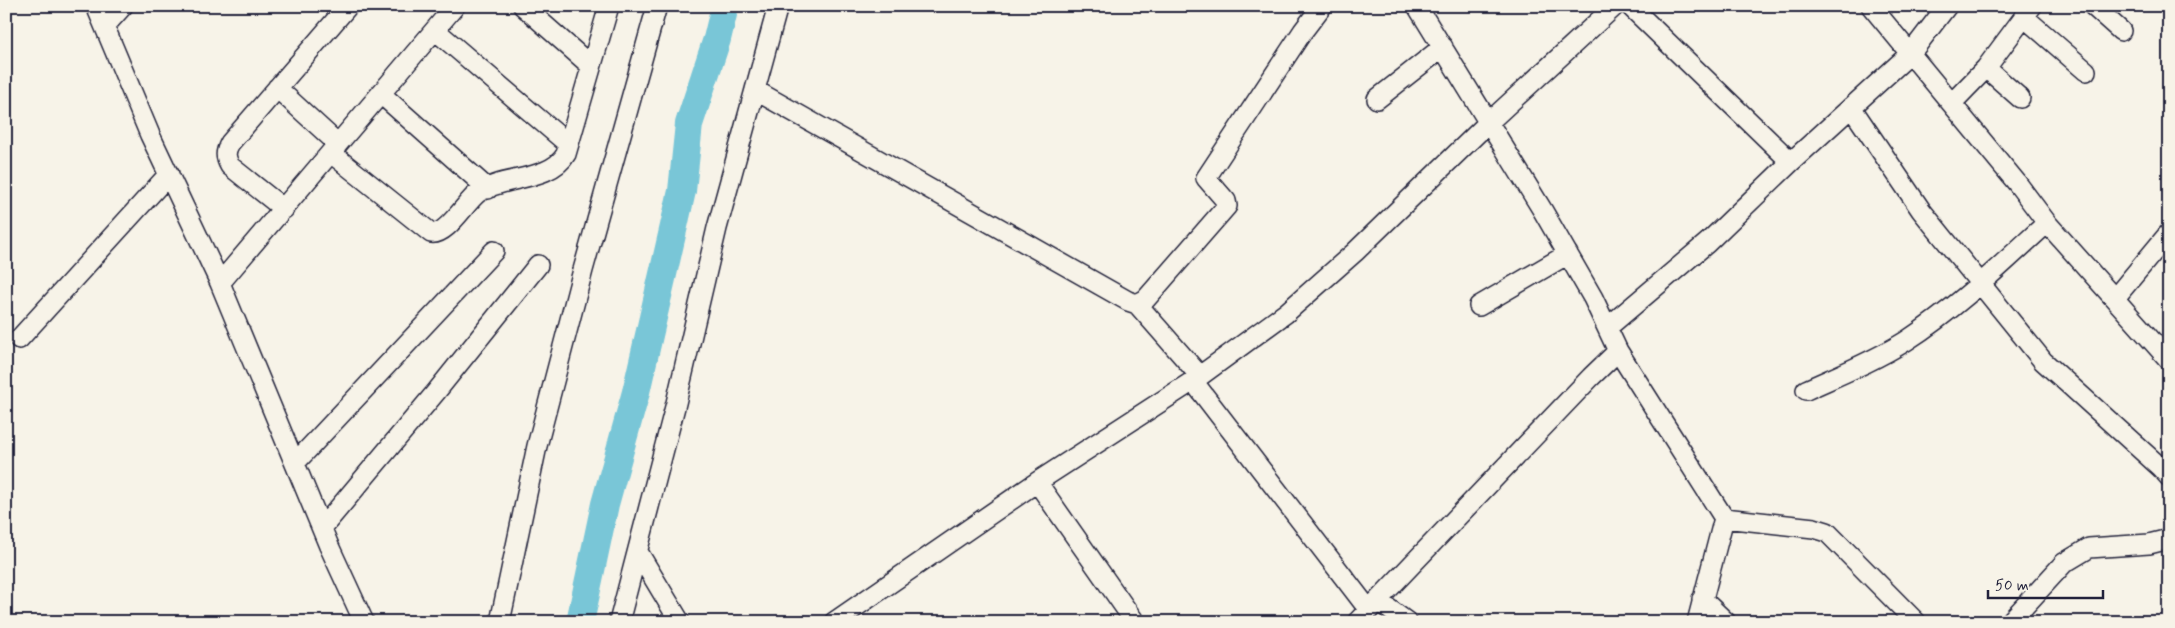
<svg xmlns="http://www.w3.org/2000/svg" width="2175" height="628" viewBox="0 0 2175 628" font-family="Mynerve,sans-serif">
	<style>
		.lines { fill: none; stroke-linecap: round; stroke-linejoin: round }
		.river { stroke: #79c6d7; stroke-width: 28 }
		.minor-casing { stroke: #22223b; stroke-width: 22 }
		.minor { stroke: #f7f3e8; stroke-width: 19 }
	</style>
	<rect width="100%" height="100%" fill="#f7f3e8"/>
	<filter id="ink" filterUnits="userSpaceOnUse"><feTurbulence type="fractalNoise" baseFrequency=".02" numOctaves="2"/><feDisplacementMap in="SourceGraphic" scale="10" xChannelSelector="R" yChannelSelector="G"/><feConvolveMatrix kernelMatrix="1 2 1 2 8 2 1 2 1" color-interpolation-filters="sRGB"/></filter>
	<g filter="url(#ink)">
		<g class="lines">
			<path class="river" d="M580,622l25,-118 31,-112 46,-201 7,-67 28,-85 8,-33"/>
			<defs>
				<path id="minor" d="M96,6l54,129 70,148 109,263 35,76
					M523,6l68,60
					M1417,6l126,205 50,87 25,53 106,167 -27,104
					M1630,6l161,156
					M1871,6l146,177 30,40 122,137
					M2093,6l28,25
					M2024,17l62,54
					M105,26l18,-20
					M435,30l133,114
					M1986,68l34,30
					M277,88l61,56
					M755,90l373,211 9,3 9,-5 81,-93 -1,-5 -20,-23 97,-147 19,-25
					M381,94l107,95
					M1377,99l66,-52
					M1952,103l34,-35 46,-62
					M1851,107l70,103 122,151 117,106 9,10
					M331,153l100,80c16,3 35,-32 48,-41 25,-16 72,-11 87,-38l43,-148
					M284,209l-54,-43c-5,-9 -5,-14 0,-23l118,-137
					M220,283l235,-277
					M2115,298l54,-65
					M1137,304l63,72
					M1479,306l89,-52
					M1608,327l99,-84 84,-81 120,-109 36,-47
					M19,339l150,-165
					M1193,381l176,229
					M1806,390c33,-15 68,-29 100,-49 51,-33 96,-77 141,-118
					M295,463l199,-212
					M1037,482l98,140
					M1724,518l90,10 13,4 89,90
					M322,528l114,-136 102,-127
					M638,552l42,70
					M1702,599l24,23
					M1378,601l29,21
					M500,622l37,-176 46,-176 74,-264
					M619,622l57,-219 41,-175 61,-222
					M834,622l203,-140 156,-101 93,-68 69,-61 134,-130 126,-116
					M1357,622l234,-245 27,-26
					M2010,622l54,-59 25,-15 60,-4 20,-5"/>
			</defs>
			<use href="#minor" class="minor-casing"/>
			<use href="#minor" class="minor"/>
		</g>
	</g>
	<rect width="2175" height="628" fill="none" stroke="#f7f3e8" stroke-width="25"/>
	<rect x="12" y="12" width="2150" height="603" fill="none" stroke="#22223b" stroke-width="2" filter="url(#ink)"/>
	<path d="M1988 590v8h115v-8" fill="none" stroke="#22223b" stroke-width="2.5"/>
	<text x="1995" y="590" font-size="15" fill="#22223b" stroke="#f7f3e8" stroke-width="4" paint-order="stroke">50 m</text>
</svg>
